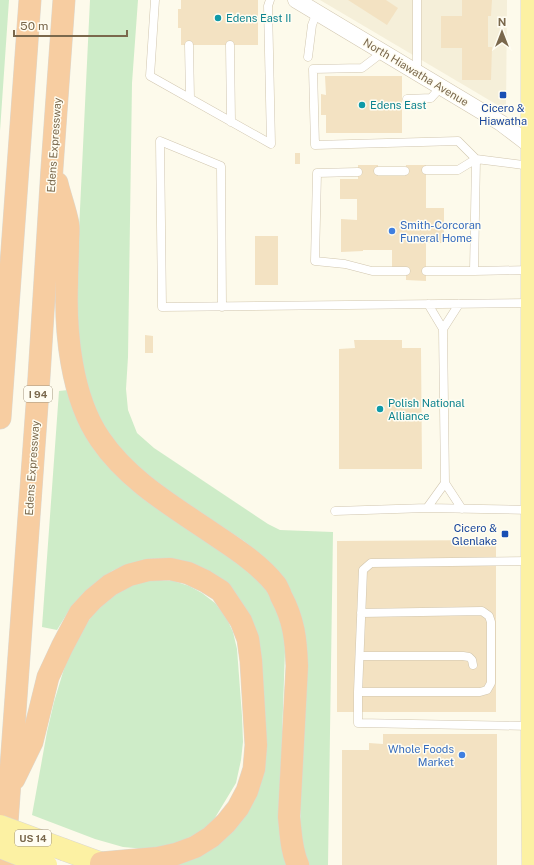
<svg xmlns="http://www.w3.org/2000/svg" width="534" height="865" viewBox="0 0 534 865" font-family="'Public Sans',sans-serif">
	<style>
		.residential { fill: #f5efd9 }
		.green { fill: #ceecc8 }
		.building { fill: #f3e2c2 }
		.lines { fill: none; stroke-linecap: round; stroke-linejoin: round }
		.lane-casing { stroke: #d1c6af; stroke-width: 9 }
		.street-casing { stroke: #d1c6af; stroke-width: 17 }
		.primary-casing { stroke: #dcd8d0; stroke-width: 23 }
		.highway-casing { stroke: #dcd8d0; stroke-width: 23 }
		.lane { stroke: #fff; stroke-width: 8 }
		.street { stroke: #fff; stroke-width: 16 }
		.primary { stroke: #fcf1a3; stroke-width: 22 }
		.highway { stroke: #f7cda1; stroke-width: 22 }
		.primary-bridge-casing { stroke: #dcd8d0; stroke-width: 23; stroke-linecap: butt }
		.primary-bridge { stroke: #fcf1a3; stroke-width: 22 }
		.culture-dot { fill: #0f9aa8; stroke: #fffdf2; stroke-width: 1.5 }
		.transit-dot { fill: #1a4fb4; stroke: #fffdf2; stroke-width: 1.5 }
		.shop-dot { fill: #3f7fe0; stroke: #fffdf2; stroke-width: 1.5 }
		.labels { text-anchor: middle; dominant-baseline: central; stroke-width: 3; stroke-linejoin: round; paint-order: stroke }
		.shield { fill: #fffdf2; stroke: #a2957e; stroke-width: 1 }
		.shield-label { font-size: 10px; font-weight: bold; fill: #7a684c }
		.culture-label { font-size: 11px; fill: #0d838f; stroke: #fffdf2; text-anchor: start }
		.street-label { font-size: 11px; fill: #7a684c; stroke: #fffdf2 }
		.transit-label { font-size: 11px; fill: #164399; stroke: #fffdf2 }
		.shop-label { font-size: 11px; fill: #366cbe; stroke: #fffdf2; text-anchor: start }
	</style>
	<rect width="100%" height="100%" fill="#fdfaeb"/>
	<path class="residential" d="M320,0h187l-1,110z"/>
	<path class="green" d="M0,0h9l-9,131z
		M90,0h48l-6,83 -4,274 -2,32 2,21 9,23 17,15 114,76 12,6 53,2 -5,333h-22l-6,-27 3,-199 -27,-70 -15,-14 -17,-14 -89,-58 -29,-27 -22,-28 -15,-33 -10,-50 -3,-52z
		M68,390l10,31 162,140 30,31 14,37 1,22 -3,85 -1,78 6,51h-112l10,-3 20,-10 46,-50 -16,-208 -109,-29 -14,6 -14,10 -14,12 -13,14 -14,23 -15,-3 17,-236z
		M158,580l16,1 15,5 13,7 13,10 11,14 7,15 4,17 5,67 1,26 -2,18 -5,23 -26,43 -20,11 -21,9 -23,3 -23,-2 -28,-8 -63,-24 15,-83 7,-30 9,-30 7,-20 14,-25 10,-14 23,-21 24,-10z"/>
	<path class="building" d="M181,0h77v45h-77v-17h-3v-19h3z
		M348,0h38l12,8 -11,17z
		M462,0h30l-1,16h-3v31h4l-1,33h-29v-32h-21v-32h21z
		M325,76h77v57h-76v-18h-5v-21l5,1z
		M295,153h5v11h-5z
		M358,165h20v11h27l1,-11h20v43h18v35h-18v38l-20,-1v-13h-14v-17h-29v1l-22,1v-33l16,1v-21h-17v-20h18z
		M255,236h23v49h-23z
		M145,335l8,1v17h-8z
		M354,340h48v8h19l1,121h-83v-120l16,-1z
		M496,540v172h-159v-171z
		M383,734h114v131h-155v-115h27v-7l14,1z"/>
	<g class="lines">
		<defs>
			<path id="lane" d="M155,0l-5,76 121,68 -3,-138 2,-6
				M417,0v72
				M189,45l1,53
				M230,45l1,77
				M383,52l-21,16 -49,1 2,76 143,-4 18,18 55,7
				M308,57l4,-32 5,-13
				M407,99l24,-1 10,-11
				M476,159l-2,112 57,-1
				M426,170h32l18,-11
				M378,171h27
				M358,172l-41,1 -2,88 30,3 27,7h34
				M426,271h48
				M428,304l15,25 2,154 17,26
				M222,307l-1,-141 -61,-25 2,166 369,-4
				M443,329l16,-25
				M427,508l18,-25
				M335,511l92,-3 104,2
				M361,613l121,-2 7,5 2,6v61l-4,7 -7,2h-122v31l173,3
				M360,656h103l6,1 3,3 1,5
				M358,692l5,-122 8,-7 161,-2"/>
			<path id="street" d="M296,0l205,123 33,25"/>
			<path id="primary" d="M532,0v769l1,96
				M65,850l41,15"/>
			<path id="highway" d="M57,183c3,13 9,29 11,41 1,6 0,12 0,18 0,13 -1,26 -1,40 -2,49 4,115 33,157 29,43 76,69 118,98 21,14 42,28 58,48 2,4 4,7 5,11 13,24 15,44 16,70l-8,151c2,17 2,33 9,48
				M0,418l30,-418
				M14,779l18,-37 16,-65 14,-30 18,-34 13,-14 17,-14 19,-10 19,-5 22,-1 18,4 17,8 16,10 20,30 7,18 3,22 5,84 -2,24 -7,22 -9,17 -12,15 -15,14 -16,10 -19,7 -18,4 -57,5
				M4,865l35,-488 13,-209 12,-168"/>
		</defs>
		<use href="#lane" class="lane-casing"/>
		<use href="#street" class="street-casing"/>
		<use href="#primary" class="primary-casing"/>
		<use href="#highway" class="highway-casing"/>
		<use href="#lane" class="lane"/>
		<use href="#street" class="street"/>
		<use href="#primary" class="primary"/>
		<use href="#highway" class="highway"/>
		<defs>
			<path id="primary-bridge" d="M0,826l65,24
				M0,847l46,18"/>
		</defs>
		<use href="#primary-bridge" class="primary-bridge-casing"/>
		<use href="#primary-bridge" class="primary-bridge"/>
	</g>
	<g class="culture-dot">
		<circle cx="218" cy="18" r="4"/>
		<circle cx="362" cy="105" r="4"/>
		<circle cx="380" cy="409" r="4"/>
	</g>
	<g class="transit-dot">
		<rect x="499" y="91" width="8" height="8" rx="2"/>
		<rect x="501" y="530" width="8" height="8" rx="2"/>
	</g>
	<g class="shop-dot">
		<circle cx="392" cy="231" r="4"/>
		<circle cx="462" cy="755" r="4"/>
	</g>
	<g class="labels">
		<g class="shield">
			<rect x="24" y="386" width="28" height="16" rx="3"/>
			<rect x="15" y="830" width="36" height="16" rx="3"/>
		</g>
		<g class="shield-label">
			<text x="38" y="394">I 94</text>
			<text x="33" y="838">US 14</text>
		</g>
		<g class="culture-label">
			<text x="226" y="18">Edens East II</text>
			<text x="370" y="105">Edens East</text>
			<text x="388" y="403">Polish National<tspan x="388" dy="13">Alliance</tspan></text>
		</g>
		<g class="street-label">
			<text transform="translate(416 72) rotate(31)">North Hiawatha Avenue</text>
			<text transform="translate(54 145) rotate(-86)">Edens Expressway</text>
			<text transform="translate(32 468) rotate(-86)">Edens Expressway</text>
		</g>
		<g class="transit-label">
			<text x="503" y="108">Cicero &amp;<tspan x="503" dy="13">Hiawatha</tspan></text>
			<text x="497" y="528" text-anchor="end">Cicero &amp;<tspan x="497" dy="13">Glenlake</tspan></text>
		</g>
		<g class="shop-label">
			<text x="400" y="225">Smith-Corcoran<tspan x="400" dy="13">Funeral Home</tspan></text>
			<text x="454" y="749" text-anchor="end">Whole Foods<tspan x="454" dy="13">Market</tspan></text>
		</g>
	</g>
	<g transform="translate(502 32)" stroke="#fffdf2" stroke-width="3" paint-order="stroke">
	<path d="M0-3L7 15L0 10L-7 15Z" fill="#7a684c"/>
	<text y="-6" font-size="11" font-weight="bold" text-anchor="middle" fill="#7a684c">N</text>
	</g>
	<path d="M14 30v6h113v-6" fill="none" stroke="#7a684c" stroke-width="2"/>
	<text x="20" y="30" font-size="12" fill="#7a684c" stroke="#fffdf2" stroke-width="3" paint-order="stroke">50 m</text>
</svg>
